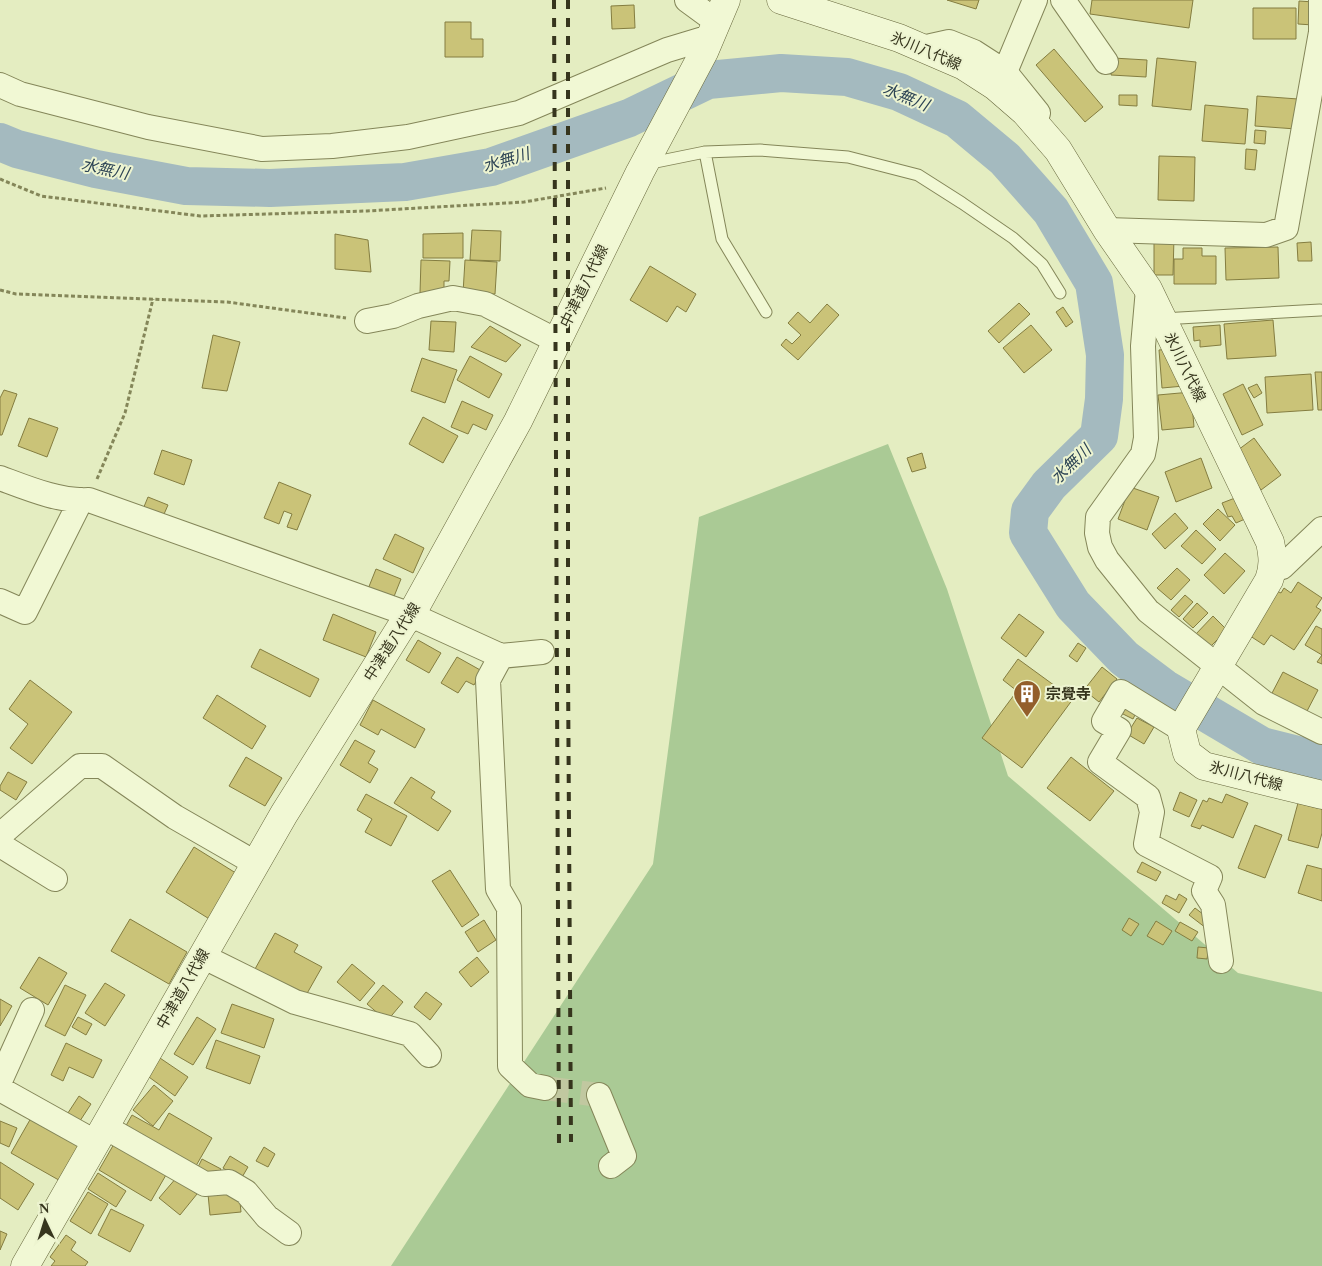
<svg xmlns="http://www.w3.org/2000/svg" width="1322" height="1266" viewBox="0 0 1322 1266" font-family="'Times New Roman','Noto Sans JP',serif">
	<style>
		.green { fill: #aaca95 }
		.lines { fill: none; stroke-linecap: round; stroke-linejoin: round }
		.river { stroke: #a4babf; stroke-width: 38 }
		.building { fill: #cac378; stroke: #847d40 }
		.minor-tunnel { stroke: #c1c8a0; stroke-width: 24; stroke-dasharray: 24 12; stroke-linecap: butt }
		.service-casing { stroke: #848659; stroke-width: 13 }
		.minor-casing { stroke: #848659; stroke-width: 26 }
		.secondary-casing { stroke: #67673c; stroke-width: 29 }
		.path { stroke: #848659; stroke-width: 3; stroke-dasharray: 4 2.5; stroke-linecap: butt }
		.service { stroke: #f1f8d4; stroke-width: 11 }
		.minor { stroke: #f1f8d4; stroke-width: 24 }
		.secondary { stroke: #f1f8d4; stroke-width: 28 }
		.rail { stroke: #36351d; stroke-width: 4; stroke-dasharray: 9 9; stroke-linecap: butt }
		.labels { text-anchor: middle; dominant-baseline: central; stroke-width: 4; stroke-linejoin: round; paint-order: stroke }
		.street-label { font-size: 15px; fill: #36351d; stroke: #edf4d0 }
		.poi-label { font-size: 15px; font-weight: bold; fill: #36351d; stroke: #edf4d0; text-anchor: start }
		.water-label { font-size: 16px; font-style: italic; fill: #2d4455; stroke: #edf4d0 }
	</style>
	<rect width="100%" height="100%" fill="#e4edc1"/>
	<path class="green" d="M888,444l59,145 61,187 230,197 84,19v274h-931l262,-402 46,-347z"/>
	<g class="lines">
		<path class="river" d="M0,142l17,7 79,20 90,17 84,2 135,-6 86,-15 138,-49 79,-38 73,-7 66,4 52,15 58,27 48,40 46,52 43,72 11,72 -1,44 -5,37 -50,49 -19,26 -2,22 45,72 51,53 40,30 98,58 60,15"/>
	</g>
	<path class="building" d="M947,0h32l-3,9z
		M1092,0h101l-4,28 -99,-14z
		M1299,1l15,1 -1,23 -15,-1z
		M634,5l1,23 -23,1 -1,-23z
		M1253,8h43v31h-43z
		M445,22h26v17h12v18h-38z
		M1054,49l49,58 -18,15 -49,-57z
		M1113,58l34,2 -1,17 -35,-2z
		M1157,58l39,4 -5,48 -39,-4z
		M1119,95h18v11l-18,-1z
		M1257,96l41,3 -2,30 -41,-3z
		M1205,105l43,4 -3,35 -43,-3z
		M1255,130l11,1 -1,13 -11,-1z
		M1246,149l11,1 -2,20 -10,-1z
		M1159,156l36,1 -1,44 -36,-1z
		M472,230l29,1 -1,30 -30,-1z
		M463,233v25h-40v-24z
		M335,234l33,6 3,32 -36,-3z
		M1154,236l20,1 -1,38h-19z
		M1311,242l1,19h-14l-1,-18z
		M1278,247l1,31 -53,2 -1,-32z
		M1183,248h19v8h14v28h-42v-25h9z
		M421,260l29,1 -1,20h-5v13l-24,-1z
		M465,260l32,2 -2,32 -32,-1z
		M650,266l46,28 -10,18 -9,-6 -10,16 -37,-22z
		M1019,303l11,11 -31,29 -11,-12z
		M827,304l12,11 -41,45 -17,-15 5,-6 6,5 9,-9 -13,-12 10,-11 12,11z
		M1063,307l10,15 -7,5 -10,-15z
		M1273,320l3,36 -49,3 -3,-35z
		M431,321l25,1 -2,30 -25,-2z
		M1031,325l21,25 -28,23 -21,-25z
		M1220,325l1,20 -21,2v-7l-6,1 -1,-14z
		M490,326l31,19 -15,17 -35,-15z
		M213,335l27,7 -13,49 -25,-3z
		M1168,349l16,37 -22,2 -3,-38z
		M470,356l32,18 -13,24 -32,-18z
		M422,358l35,12 -12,33 -34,-12z
		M1315,372h7v38h-4z
		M1311,374l2,36 -46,3 -2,-36z
		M1243,384l20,41 -21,10 -19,-41z
		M1257,384l5,9 -8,5 -6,-10z
		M4,390l13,4 -15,41h-2v-37z
		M1191,392l3,35 -32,3 -4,-35z
		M462,401l31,14 -7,15 -13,-6 -5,10 -17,-7z
		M423,417l35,19 -15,27 -34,-19z
		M29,418l29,10 -11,29 -29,-11z
		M1254,438l27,37 -20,15 -27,-37z
		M162,450l30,10 -8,25 -30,-11z
		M922,453l4,15 -14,4 -5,-14z
		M1201,458l11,30 -36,14 -11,-30z
		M279,482l32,13 -14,35 -10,-3 5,-13 -8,-3 -5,13 -15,-6z
		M1130,487l29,10 -12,33 -29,-11z
		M148,497l20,8 -7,16 -20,-7z
		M1235,498l10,21 -9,4 -4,-7 -4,1 -6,-14z
		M1218,509l17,16 -15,16 -17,-17z
		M1175,513l13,15 -23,21 -13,-15z
		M1196,530l20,19 -14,15 -21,-18z
		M395,534l29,14 -11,25 -30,-14z
		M1225,553l20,18 -21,23 -20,-19z
		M1177,568l13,12 -19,20 -14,-12z
		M376,569l25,10 -8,20 -25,-10z
		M1298,582l24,16 -6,9 5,3 -27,40 -23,-15 -7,10 -23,-15 34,-40 6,3 3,-5 7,5z
		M1185,595l8,7 -14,15 -8,-7z
		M1197,603l11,10 -15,15 -10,-9z
		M333,614l43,18 -10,25 -43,-17z
		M1019,614l25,18 -18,25 -25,-19z
		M1213,616l14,14 -18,18 -14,-13z
		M1316,626l6,3v35l-5,-2 5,-7 -17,-10z
		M418,640l23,13 -12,20 -23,-13z
		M1078,643l8,5 -9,14 -8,-6z
		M260,649l59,30 -9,18 -59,-30z
		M457,657l25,14 -8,14 -8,-4 -8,12 -17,-10z
		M1018,659l55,40 -51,69 -40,-30 35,-47 -14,-11z
		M1102,667l15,12 -18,23 -15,-12z
		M1283,672l35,18 -12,23 -35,-18z
		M30,680l42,32 -40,52 -22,-16 18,-24 -19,-15z
		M217,695l49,31 -14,23 -49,-31z
		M373,700l52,29 -10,19 -34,-19 -3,6 -18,-10z
		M1127,703l11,6 -5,10 -12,-6z
		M1137,718l17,9 -10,17 -17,-10z
		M355,740l20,11 -7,12 10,6 -8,14 -30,-18z
		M246,757l36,21 -17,28 -36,-20z
		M1071,757l43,34 -24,30 -43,-33z
		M8,772l19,10 -11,18 -16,-10v-4z
		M411,777l24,15 -4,6 20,13 -13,20 -44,-28z
		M1180,792l17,8 -8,17 -16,-7z
		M366,794l41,22 -16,30 -26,-14 7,-13 -15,-9z
		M1226,794l22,9 -15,35 -31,-13 -2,4 -9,-3 12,-26 4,2 2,-4 13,5z
		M1298,803l24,6v24l-4,15 -30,-8z
		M1255,825l27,10 -17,43 -27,-10z
		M194,847l45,28 -28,45 -45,-28z
		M1142,862l19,10 -5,9 -19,-9z
		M1307,865l15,4v32l-24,-8z
		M450,870l29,45 -17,12 -30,-46z
		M1179,894l8,5 -8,14 -17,-10 4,-8 10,5z
		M1195,908l17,13 -6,7 -17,-13z
		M1129,918l10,6 -8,12 -9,-6z
		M130,919l57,33 -18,32 -58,-33z
		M484,920l12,20 -18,12 -13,-20z
		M1156,921l16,10 -9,14 -16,-9z
		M1180,922l18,10 -6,9 -17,-10z
		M275,933l23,12 -4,7 28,15 -17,30 -50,-28z
		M1198,947l11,1 -2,11 -10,-1z
		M39,957l28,16 -19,32 -28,-17z
		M477,957l12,15 -18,15 -12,-15z
		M352,964l23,19 -15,18 -23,-19z
		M105,983l20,12 -20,31 -20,-13z
		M65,985l21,10 -21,41 -20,-10z
		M383,985l20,17 -16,19 -20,-17z
		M426,992l16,12 -12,16 -16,-13z
		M0,999l12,7 -12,20z
		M232,1004l42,15 -10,29 -43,-15z
		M78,1017l14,7 -6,11 -14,-8z
		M197,1017l19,12 -23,36 -19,-11z
		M216,1040l44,16 -10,28 -44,-16z
		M66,1043l36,17 -9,18 -24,-11 -6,14 -12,-6z
		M154,1054l34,23 -13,19 -33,-24z
		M154,1085l19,16 -20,25 -20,-16z
		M79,1096l12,8 -15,23 -12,-8z
		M169,1113l43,25 -19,33 -70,-40 9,-16 27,15z
		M31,1118l54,30 -21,35 -53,-30z
		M0,1121l17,7 -8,19 -9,-4z
		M118,1137l52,31 -19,33 -52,-31z
		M264,1147l11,7 -7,13 -12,-6z
		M230,1156l18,11 -7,12 -18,-11z
		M202,1159l19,10 -6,10 -18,-10z
		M0,1162l34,22 -16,26 -18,-12z
		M98,1173l28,18 -10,16 -28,-18z
		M177,1177l20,17 -17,21 -21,-17z
		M88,1192l20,12 -17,30 -21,-13z
		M239,1192l2,20 -31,3 -2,-21z
		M111,1209l33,16 -14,27 -32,-17z
		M0,1231l7,3 -7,16z
		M66,1235l10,7 -5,8 17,12 -3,4h-34l4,-5 -5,-4z"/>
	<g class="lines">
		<path class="minor-tunnel" d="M545,1088l54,7"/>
		<defs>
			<path id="service" d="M705,152l17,87 44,73
				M646,164l59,-12 55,-2 88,7 70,18 44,28 51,35 29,26 18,29
				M1162,319l158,-9"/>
			<path id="minor" d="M687,0l30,22
				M1063,0l43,62
				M922,48l27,-6 25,10 31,20 33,41
				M1005,72l30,-72
				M0,85l20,9 128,33 114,22 70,-3 76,-9 111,-24 148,-63 43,-13
				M1107,230l159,5 20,-7 35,-196v-32
				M1148,289l-5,57 3,92 -3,16 -45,63 -1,16 3,14 7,13 41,51 116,92 58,29
				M367,321l26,-5 25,-10 35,-8 32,6 72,37
				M0,478c27,10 60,24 89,22l322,115 90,41 41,-4
				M1273,569l9,-2 40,-38
				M0,601l25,11 56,-112
				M501,656l-13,24 10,209 11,19 1,158 20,19 15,3
				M1181,729l-60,-37 -17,29 15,9 -19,32 48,35 4,15 -6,32 64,33 -6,14 9,14 8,56
				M0,833l6,-3 74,-64h22l73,51 80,46
				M0,845l55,34
				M202,956l93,46 115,32 19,21
				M0,1081l32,-71
				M0,1089l95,53
				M599,1095l25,61 -13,10
				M105,1127l100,57 24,-2 17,10 21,25 22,16"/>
			<path id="secondary" d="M781,0l118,38 65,28 31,20 30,26 33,38 49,80 41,59 122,253c3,14 4,24 -1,38l-88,149 6,24 17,13 118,29
				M25,1266l259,-452 119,-190 8,-9 107,-194 122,-249 64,-120 22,-52"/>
		</defs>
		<use href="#service" class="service-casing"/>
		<use href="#minor" class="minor-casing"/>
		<use href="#secondary" class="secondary-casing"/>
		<path class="path" d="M0,179l41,17 159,20 167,-5 157,-9 82,-14
			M0,290l16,4 211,8 119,16
			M97,479l28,-66 28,-114"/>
		<use href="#service" class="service"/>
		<use href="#minor" class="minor"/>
		<use href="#secondary" class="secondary"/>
		<path class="rail" d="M554,0l5,1143
			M568,0v667l3,475"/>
	</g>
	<defs>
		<symbol id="building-pin" viewBox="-11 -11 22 30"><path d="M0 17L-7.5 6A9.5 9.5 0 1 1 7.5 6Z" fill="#935e2b" stroke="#edf4d0"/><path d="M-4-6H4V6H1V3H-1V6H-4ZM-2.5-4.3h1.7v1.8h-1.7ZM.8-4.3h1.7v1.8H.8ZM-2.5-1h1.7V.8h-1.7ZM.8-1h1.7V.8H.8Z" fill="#fff"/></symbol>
	</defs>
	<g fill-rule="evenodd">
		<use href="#building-pin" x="1011" y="678" width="32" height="43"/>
	</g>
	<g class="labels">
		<g class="street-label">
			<text transform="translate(926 51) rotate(23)">氷川八代線</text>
			<text transform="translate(584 286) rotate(-64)">中津道八代線</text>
			<text transform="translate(1185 367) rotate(64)">氷川八代線</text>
			<text transform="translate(392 642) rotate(-57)">中津道八代線</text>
			<text transform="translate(1246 776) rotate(15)">氷川八代線</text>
			<text transform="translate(183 989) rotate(-60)">中津道八代線</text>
		</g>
		<g class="poi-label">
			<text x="1046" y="694">宗覺寺</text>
		</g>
		<g class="water-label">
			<text transform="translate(906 97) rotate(22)">水無川</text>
			<text transform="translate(506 160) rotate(-17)">水無川</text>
			<text transform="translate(105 169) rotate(12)">水無川</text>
			<text transform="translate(1071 464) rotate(-44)">水無川</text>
		</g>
	</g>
	<g transform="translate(45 1221) rotate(356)" stroke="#edf4d0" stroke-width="4" paint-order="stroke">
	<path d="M0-4L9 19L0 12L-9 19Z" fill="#36351d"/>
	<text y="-8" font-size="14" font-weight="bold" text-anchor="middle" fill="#36351d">N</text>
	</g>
</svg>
